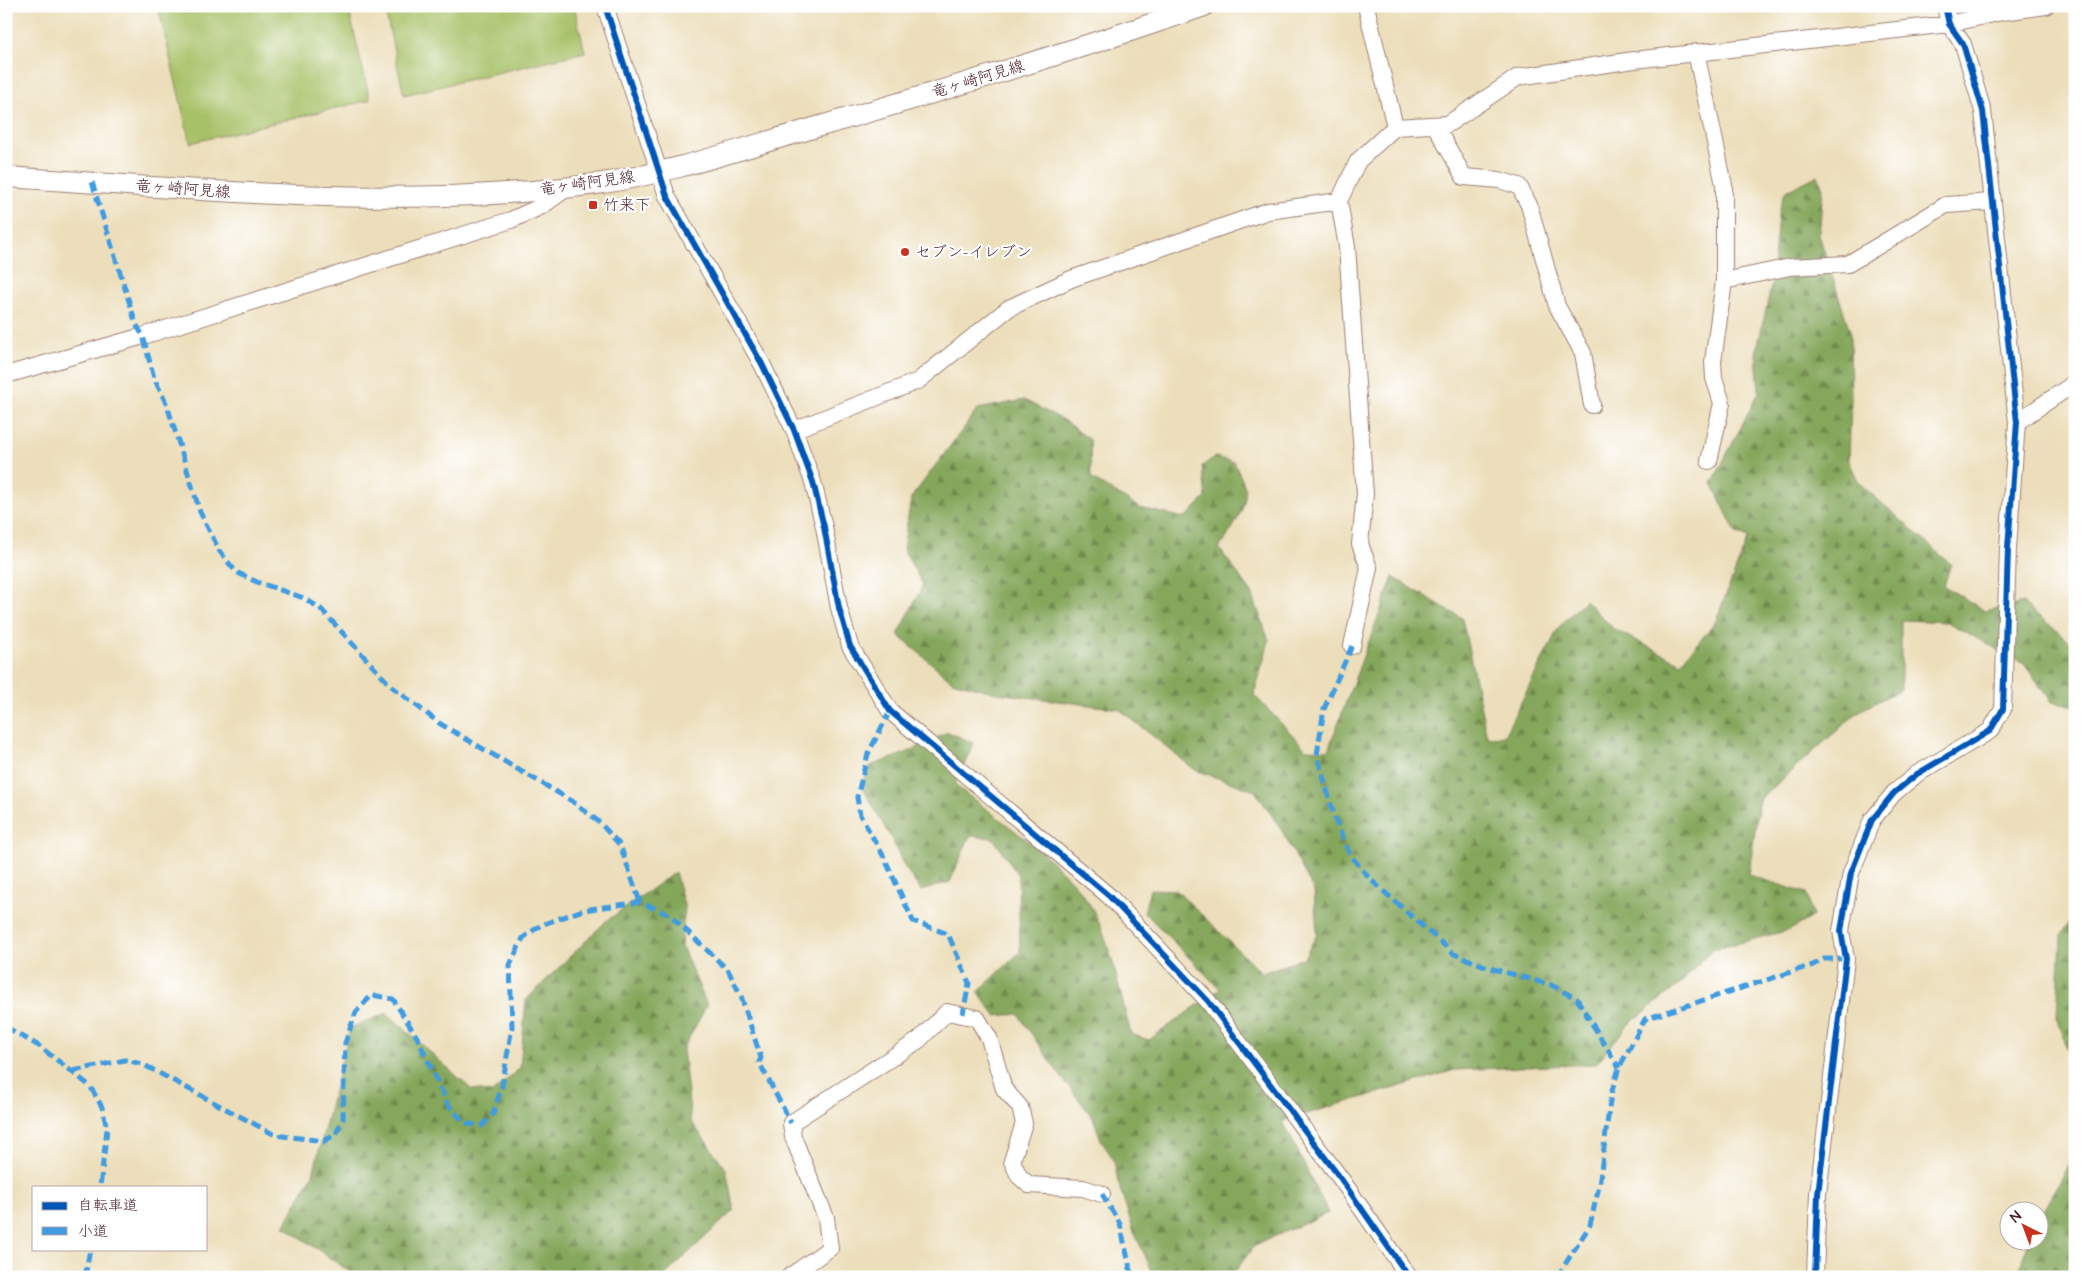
<svg xmlns="http://www.w3.org/2000/svg" width="2081" height="1283" viewBox="0 0 2081 1283" font-family="'Architects Daughter','Klee One',sans-serif">
	<style>
		.green { fill: #a7c167; stroke: #787049 }
		.forest { fill: url(#forest-firs); stroke: #686344 }
		.lines { fill: none; stroke-linecap: round; stroke-linejoin: round }
		.minor-casing { stroke: #9b7e72; stroke-width: 18 }
		.major-casing { stroke: #9b7e72; stroke-width: 22 }
		.minor { stroke: #fff; stroke-width: 16 }
		.major { stroke: #fff; stroke-width: 20 }
		.quiet { stroke: #409be1; stroke-width: 5; stroke-dasharray: 10 5; stroke-linecap: butt }
		.cycleway-casing { stroke: #fff; stroke-width: 9 }
		.cycleway { stroke: #0057b8; stroke-width: 6 }
		.poi-dot { fill: #c8321e; stroke: #fff; stroke-width: 2 }
		.labels { text-anchor: middle; dominant-baseline: central; stroke-width: 4.5; stroke-linejoin: round; paint-order: stroke }
		.street-label { font-size: 16px; fill: #4a1f2b; stroke: #fff }
		.poi-label { font-size: 16px; fill: #4a1f2b; stroke: #fff; text-anchor: start }
	</style>
	<defs>
		<pattern id="forest-firs" width="22" height="20" patternUnits="userSpaceOnUse" patternTransform="scale(1.25)"><rect width="22" height="20" fill="#85a75c"/><path d="M5 1l3.5 6h-7zM16 11l3.5 6h-7z" fill="#6f874c"/></pattern>
	</defs>
	<rect width="100%" height="100%" fill="#fff"/>
	<filter id="ink" filterUnits="userSpaceOnUse"><feTurbulence type="fractalNoise" baseFrequency=".02" numOctaves="2"/><feDisplacementMap in="SourceGraphic" scale="10" xChannelSelector="R" yChannelSelector="G"/><feConvolveMatrix kernelMatrix="1 2 1 2 8 2 1 2 1" color-interpolation-filters="sRGB"/></filter>
	<filter id="wash" filterUnits="userSpaceOnUse"><feTurbulence type="fractalNoise" baseFrequency=".0096" numOctaves="4" result="noise"/><feDisplacementMap in="SourceGraphic" scale="20" xChannelSelector="R" yChannelSelector="G"/><feGaussianBlur stdDeviation="1.12" result="paint"/><feColorMatrix in="noise" values="0 0 0 0 0 0 0 0 0 0 0 0 0 0 0 0 0 1.4 0 .05"/><feComposite in="paint" operator="in"/></filter>
	<g filter="url(#wash)">
		<rect width="100%" height="100%" fill="#ecdeba"/>
		<path class="green" d="M158,6h190l22,94 -180,43z
			M384,6h190l11,46 -181,43z"/>
		<path class="forest" d="M1818,175l5,14 -4,46 31,96 1,71 -2,59 10,22 92,81 -7,22 41,25 38,-8 52,43v61l-23,-5 -28,-38 -77,-42 -46,-2v69l-43,23 -99,88 -10,75 57,18 7,23 -23,14 -79,20 -31,34 -52,41 -32,39 -141,6 -172,51 45,92 -73,32 -24,32h-76l-21,-45 -16,-50 -4,-22 -12,-18 -9,-24 -37,-48 -38,-56 -22,2 -18,-24 42,-40 -2,-77 -25,-37 -23,-2 -20,46 -29,9 -17,-25 -12,-26 -31,-55 9,-19 36,-13 42,-21 26,11 -19,42c40,32 115,81 138,125 19,36 27,84 38,124l18,6 71,-51 -76,-77 6,-23 26,1 86,83 42,-15 13,-24 -3,-43 -33,-62 -26,-38 -60,-21 -76,-61 -123,-16 -44,-12 -54,-46 25,-50 -20,-36 8,-51 67,-89 46,-9 39,20 27,20 1,38 49,30 45,10 21,-21 -4,-31 13,-9 19,5c3,8 9,17 11,26 3,19 -15,45 -26,60l33,45 17,48 -15,54 52,54 22,1 65,-173 69,41 25,119 17,-1 55,-109 26,-27 30,30 66,33 34,-40 33,-85 -12,-5 -24,-50 47,-91 -3,-39 16,-70 6,-67 7,-24z
			M675,872l10,36 -4,36 26,61 -24,44 8,72 35,48 8,41 -71,67h-306l-73,-51 29,-52 37,-146 37,-15 84,76 21,4 28,-25 6,-68 79,-78z
			M2075,913v205l-6,-16 -1,-51 -11,-34 4,-81z
			M2075,1154v123h-58l11,-36 10,-1 1,-20z"/>
	</g>
	<g filter="url(#ink)">
		<g class="lines">
			<defs>
				<path id="minor" d="M605,6l62,190 95,168 32,66 19,52 11,45 15,81 11,38 40,65 219,185 99,105 133,178 68,98
					M1366,6l29,121
					M1696,52l28,133v96l-11,81 1,16 8,25 -13,58
					M1435,125l29,52 35,3 20,6 10,19 28,101 26,47 9,52
					M1724,281l66,-14 58,-3 98,-59 45,-3
					M6,375l137,-39 368,-116 31,-14 25,-18
					M2017,422l52,-35 6,-6
					M794,430l124,-49 91,-73 62,-29 197,-68 71,-10
					M1352,646l17,-78 -9,-24 5,-50 -18,-247 -8,-46 19,-40 37,-34 53,-3 70,-47 116,-17 315,-36 53,-12 44,-6
					M789,1277l41,-29 -4,-30 -33,-81 -2,-14 128,-83 28,-28 30,6 12,20 15,51 16,18 4,16 -12,38 7,15 10,9 54,3 19,6
					M1815,1277l3,-83 28,-235 -5,-28 10,-58 21,-53 22,-27 23,-19 73,-43 13,-22 5,-161 9,-126 -34,-311 -20,-67 -14,-20 -4,-18"/>
				<path id="major" d="M6,177c196,12 394,34 590,7 73,-10 144,-35 214,-55 132,-38 264,-78 394,-123"/>
			</defs>
			<use href="#minor" class="minor-casing"/>
			<use href="#major" class="major-casing"/>
			<use href="#minor" class="minor"/>
			<use href="#major" class="major"/>
			<path class="quiet" d="M92,182l44,142 7,12 11,42 13,27 33,107 20,40 16,20 21,10 44,15 19,11 70,77 49,38 133,78 27,21 21,23 20,57
				M1352,646l-28,63 -7,46 18,64 15,36 21,25 83,74 36,14 61,17 26,14 42,69
				M890,711l-22,43 -11,43 3,18 24,42 29,64 35,13 21,49 -6,31
				M6,1027l33,19 51,40 12,21 5,22 -7,58
				M73,1071l52,-11 17,4 133,71 49,6 12,-7 7,-15 2,-76 11,-31 16,-17 21,4 24,38 31,68 17,18 17,3 11,-12 9,-28 10,-59 -2,-62 13,-27 18,-13 42,-15 57,-8 30,13 58,55 13,26 20,62 -2,4 32,61
				M1102,1194l18,30 12,53
				M85,1277l5,-28
				M1557,1277l33,-52 9,-39 12,-92 8,-26 26,-49 168,-54 11,-6h22"/>
			<defs>
				<path id="cycleway" d="M605,6l62,190 95,168 32,66 19,52 11,45 15,81 11,38 40,65 219,185 99,105 133,178 68,98
					M1815,1277l3,-83 28,-235 -5,-28 10,-58 21,-53 22,-27 23,-19 73,-43 13,-22 5,-161 9,-126 -34,-311 -20,-67 -14,-20 -4,-18"/>
			</defs>
			<use href="#cycleway" class="cycleway-casing"/>
			<use href="#cycleway" class="cycleway"/>
		</g>
	</g>
	<g class="poi-dot">
		<rect x="588" y="200" width="10" height="10" rx="2.5"/>
		<circle cx="905" cy="252" r="5"/>
	</g>
	<g class="labels">
		<g class="street-label">
			<text transform="translate(978 79) rotate(-17)">竜ヶ崎阿見線</text>
			<text transform="translate(587 183) rotate(-8)">竜ヶ崎阿見線</text>
			<text transform="translate(183 189) rotate(4)">竜ヶ崎阿見線</text>
		</g>
		<g class="poi-label">
			<text x="603" y="205">竹来下</text>
			<text x="915" y="252">セブン-イレブン</text>
		</g>
	</g>
	<rect width="2081" height="1283" fill="none" stroke="#fff" stroke-width="25"/>
	<rect x="32" y="1186" width="175" height="65" fill="#ffffff" stroke="#b7a5aa"/>
	<rect x="42" y="1202" width="25" height="8" fill="#0057b8" stroke="#b7a5aa"/>
	<text x="78" y="1210" font-size="15" fill="#4a1f2b">自転車道</text>
	<rect x="42" y="1227" width="25" height="8" fill="#409be1" stroke="#b7a5aa"/>
	<text x="78" y="1236" font-size="15" fill="#4a1f2b">小道</text>
	<g transform="translate(2024 1226) rotate(318)"><circle r="24" fill="#ffffff" stroke="#b7a5aa"/>
	<path d="M0-4L9 19L0 12L-9 19Z" fill="#c8321e"/>
	<text y="-8" font-size="14" font-weight="bold" text-anchor="middle" fill="#4a1f2b">N</text>
	</g>
</svg>
